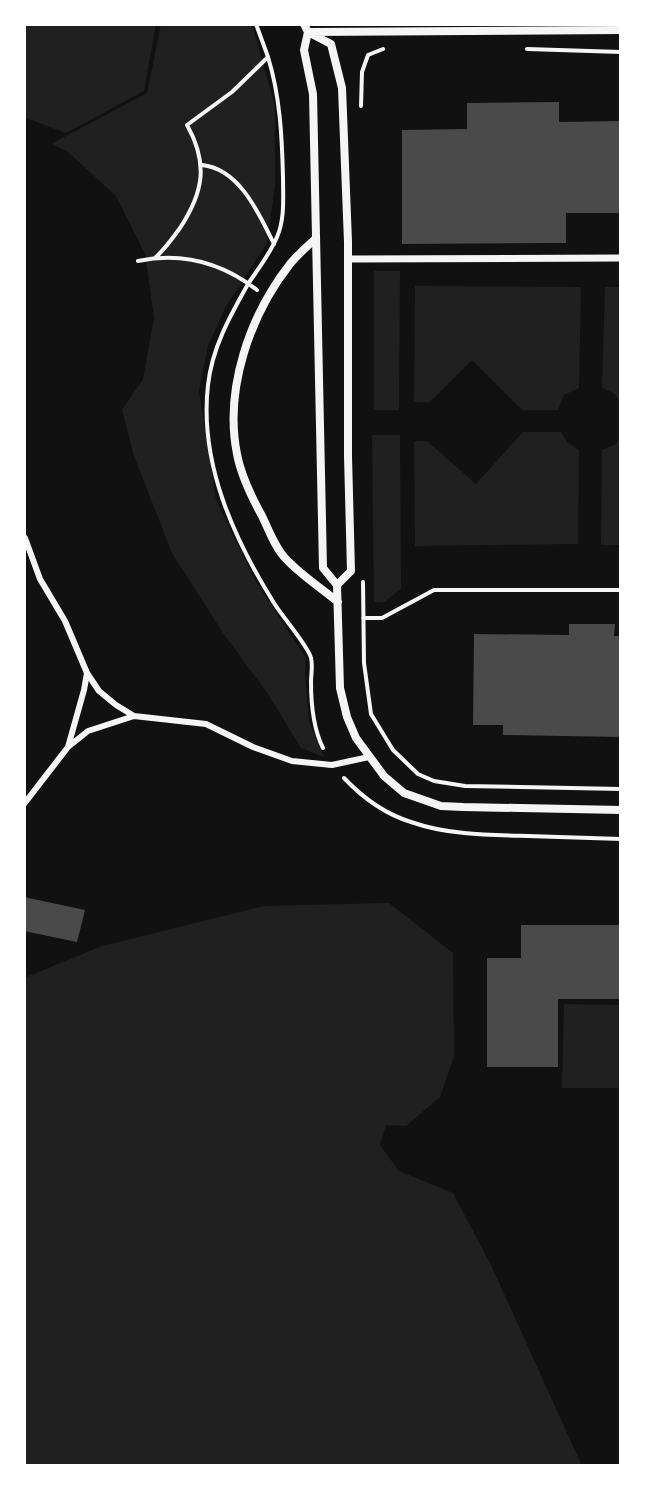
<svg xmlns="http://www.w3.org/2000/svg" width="645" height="1490" viewBox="0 0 645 1490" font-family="'Source Serif 4',serif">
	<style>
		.green { fill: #202020 }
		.building { fill: #4a4a4a }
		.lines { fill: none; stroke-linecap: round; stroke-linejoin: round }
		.path { stroke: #f5f5f5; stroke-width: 4 }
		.service { stroke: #f5f5f5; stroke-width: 6 }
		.pedestrian { stroke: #f5f5f5; stroke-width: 7 }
		.minor { stroke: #f5f5f5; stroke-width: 8 }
	</style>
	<rect width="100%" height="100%" fill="#111"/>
	<path class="green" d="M24,24h132l-12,67 -78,42 -42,-16z
		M161,24h91l23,83v79l-8,57 -41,63 -18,40 -9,45 17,109 39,80 51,78 -1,17 4,46 15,36 -23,-9 -33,-54 -45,-61 -51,-80 -38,-97 -12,-46 21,-31 11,-61 -9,-64 -29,-58 -49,-45 -16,-7 96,-51z
		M374,271h26l-1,139h-25z
		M415,286l166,1 -2,101 -15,7 -6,15h-36l-50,-50 -42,42h-16z
		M605,287h16v117l-6,-10 -13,-6z
		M523,432h38l7,11 11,7 -1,94 -163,2 -1,-105h13l49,43z
		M621,434v111h-20l1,-95 14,-6z
		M372,435h28l1,154 -17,13h-10z
		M389,903l64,50 1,103 -14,41 -34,29 -20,-1 -6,20 19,26 54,22 38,72 91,201h-558v-488l78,-32 162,-40z
		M564,1004l57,1v83h-59z"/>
	<path class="building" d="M559,102v20l62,-1v92h-55v30l-164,1v-114l65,-1v-26z
		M569,624h46l-1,12h7v101l-118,-2v-10h-30l1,-91 95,1z
		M24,897l61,13 -8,32 -53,-11z
		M521,925h100v74h-63v68h-71v-109h34z"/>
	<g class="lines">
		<path class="path" d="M256,24l12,33
			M527,49l94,3
			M361,106l1,-34 6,-17 15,-6
			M202,165c38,4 57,49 72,79
			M155,258c10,-9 17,-19 25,-30 23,-35 29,-64 7,-103l45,-33 36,-35c12,39 14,79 15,120 0,20 2,42 -6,60 -7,17 -19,32 -29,47 -18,32 -36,64 -40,101 -9,78 26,154 66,218 7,12 35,44 37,55 2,7 0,17 0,24 0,22 2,46 12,66
			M138,261c44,-9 84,2 119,29
			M363,582l1,81 7,51 22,36 25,24 16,7 31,5 156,3
			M363,618h19l52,-28h187
			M344,778c18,19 41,36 67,44 37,13 77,13 117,14 31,1 62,2 93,3"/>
		<path class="service" d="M25,538l15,41 25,42 22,52 12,18 17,14 18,11
			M68,747l16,-57 3,-17
			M24,804l44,-57 20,-16 46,-15 72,8 47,23 39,14 40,4 37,-8"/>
		<path class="pedestrian" d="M348,259l273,-1"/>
		<path class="minor" d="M304,24l4,8 23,12 11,44 6,154v214l3,115 -14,14
			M308,32l-4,18 9,44 10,474 14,17 3,103 7,29 9,21 28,38 20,17 37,13 22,1 158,3
			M309,32l312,-2
			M316,238c-8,8 -18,16 -26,26 -40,51 -66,125 -53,190 4,22 14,42 25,62 7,14 13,32 24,43 15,16 35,29 52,43"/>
	</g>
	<rect width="645" height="1490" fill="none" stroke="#ffffff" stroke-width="52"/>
</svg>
